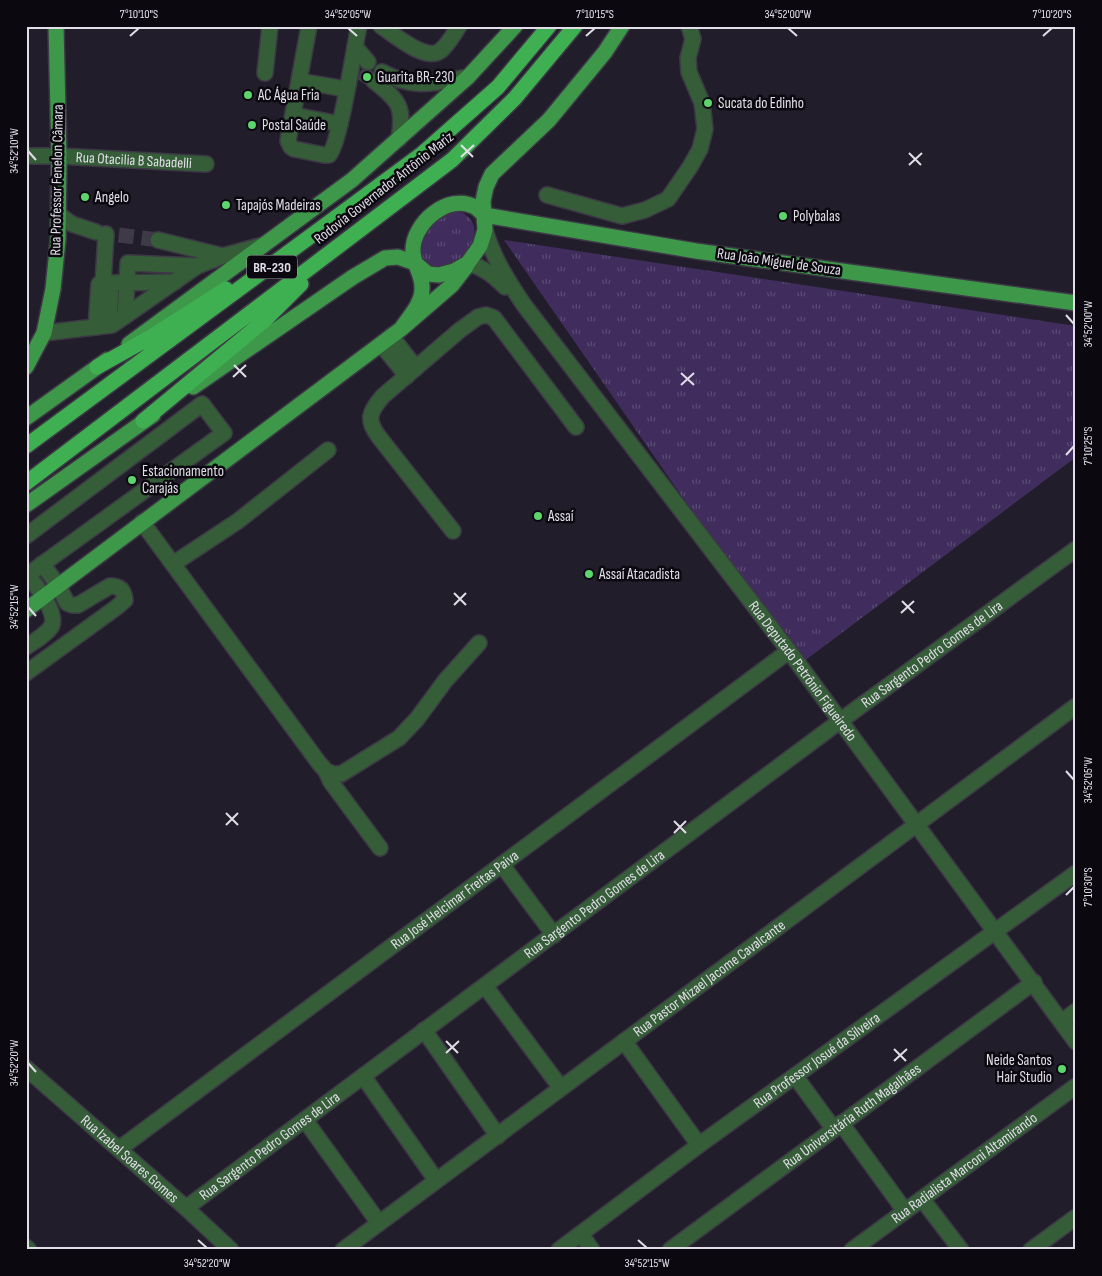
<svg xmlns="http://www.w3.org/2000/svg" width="1102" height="1276" viewBox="0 0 1102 1276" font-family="'Sofia Sans Condensed',sans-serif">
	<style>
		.grass { fill: url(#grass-tufts) }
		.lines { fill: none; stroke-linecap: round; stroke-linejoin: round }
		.minor-tunnel { stroke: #3f3a47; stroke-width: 15; stroke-dasharray: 15 8; stroke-linecap: butt }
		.minor-casing { stroke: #3d3845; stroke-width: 18 }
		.major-casing { stroke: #3d3845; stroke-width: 18 }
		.highway-casing { stroke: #3d3845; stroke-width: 18 }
		.minor { stroke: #345d38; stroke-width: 15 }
		.major { stroke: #3d984a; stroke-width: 15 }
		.highway { stroke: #3fb051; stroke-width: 15 }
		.ticks { fill: none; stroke: #e1dee7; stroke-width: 2 }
		.poi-dot { fill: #5cd56d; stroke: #0b090f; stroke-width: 2 }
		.labels { text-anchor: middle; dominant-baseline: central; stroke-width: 5; stroke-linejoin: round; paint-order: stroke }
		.shield { fill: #0b090f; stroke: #a19ea6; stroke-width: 1 }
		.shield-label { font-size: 14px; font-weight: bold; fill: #e1dee7 }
		.poi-label { font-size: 15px; fill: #e1dee7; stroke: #0b090f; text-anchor: start }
		.street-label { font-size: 15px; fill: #e1dee7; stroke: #0b090f }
		.neatline { fill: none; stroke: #e1dee7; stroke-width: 2 }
		.ticks-label { font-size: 12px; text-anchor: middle; fill: #e1dee7 }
	</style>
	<defs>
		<pattern id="grass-tufts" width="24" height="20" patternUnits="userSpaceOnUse" patternTransform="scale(1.25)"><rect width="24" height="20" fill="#402d5e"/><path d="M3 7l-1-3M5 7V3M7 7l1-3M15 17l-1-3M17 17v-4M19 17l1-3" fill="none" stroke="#5b4b75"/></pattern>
	</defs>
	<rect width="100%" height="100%" fill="#221d2b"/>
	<path class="grass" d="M454,210c46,11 4,68 -23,56 -26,-11 -2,-43 12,-53 3,-2 8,-2 11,-3z
		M504,240l572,86v131l-277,208z"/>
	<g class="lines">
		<path class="minor-tunnel" d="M360,72l14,9
			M96,232l62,8"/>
		<defs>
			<g id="minor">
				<path d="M309,26l-21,115 3,6 3,2 30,6h5c11,-11 25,-107 30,-129"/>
				<path d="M381,26c13,8 44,36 59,25 7,-5 14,-17 19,-25"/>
				<path d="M355,47l13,15"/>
				<path d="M382,72c33,18 51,11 86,5"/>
				<path d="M265,73l5,-47"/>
				<path d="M299,81l47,8"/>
				<path d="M374,81c26,20 30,26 25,58"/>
				<path d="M293,115l47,9"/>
				<path id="s1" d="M26,156h33l147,8"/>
				<path d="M547,195l75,21 23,-6 23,-11 22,-32 10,-18 5,-20 -3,-26 -13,-31 -1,-14 5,-19 -4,-13"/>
				<path d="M58,214l14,10 24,8"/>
				<path id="s2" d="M485,230c8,28 23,51 39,75l265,346 287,391"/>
				<path d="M158,240l65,16"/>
				<path d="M468,263c16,5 25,12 37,24"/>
				<path d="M103,284l3,-50"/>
				<path d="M125,316l3,-53 69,3"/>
				<path d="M109,325l2,-42 64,-1"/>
				<path d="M96,327l3,-43 12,-1"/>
				<path d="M44,333l68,-8 85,-59 26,-10 40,-11"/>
				<path d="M391,336l25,32"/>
				<path d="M381,344l26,32"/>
				<path d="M142,522l177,241 7,8 7,3h8l58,-36 18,-19 28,-38 34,-38"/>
				<path d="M453,531l-74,-94c-13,-17 -10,-25 4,-41l77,-66 18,-13 8,-2 8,3 82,109"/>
				<path d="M26,536l176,-132 22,29 -198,143"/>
				<path d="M173,564l65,-43 90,-71"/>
				<path d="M26,647c8,-6 19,-11 25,-20 8,-13 -15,-41 -23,-52"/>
				<path d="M26,673l91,-66 8,-7c-1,-10 -5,-14 -15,-14l-32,19h-6l-5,-2 -9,-18 -16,-21"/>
				<path d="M326,771l5,11 49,66"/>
				<path d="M502,865l52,70"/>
				<path d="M485,986l76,102"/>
				<path d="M1062,1022l14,-11"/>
				<path d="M424,1030l74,106"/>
				<path d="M624,1041l75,104"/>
				<path id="s3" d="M26,1068l160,140 45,42"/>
				<path d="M363,1076l73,104"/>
				<path d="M795,1076l38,52"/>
				<path d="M305,1120l74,103"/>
				<path d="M841,1123l64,88"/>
				<path id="s4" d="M119,1149l670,-498"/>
				<path d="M922,1199l39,51"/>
				<path id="s5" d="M186,1208l654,-487 236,-172"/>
				<path d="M581,1234l11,16"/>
				<path d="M26,1247l3,3"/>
				<path id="s6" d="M343,1250l733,-544"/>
				<path id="s7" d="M559,1250l140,-105 377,-272"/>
				<path id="s8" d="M670,1250l364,-268"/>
				<path id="s9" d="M852,1250l224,-164"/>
				<path d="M1031,1250l45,-33"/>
			</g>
			<path id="major" d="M401,329c8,-12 21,-25 21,-40 1,-14 -9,-25 -9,-38 -1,-27 35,-59 62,-44 3,2 6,5 9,8l212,36 380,52
				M129,344l223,-164 116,-103 47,-51
				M26,367l18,-34 9,-44 5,-49 1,-84 -3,-130
				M193,387l160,-110 32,-19 13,-1 17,6 13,11 11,1 15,-4 14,-8 12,-17 5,-16 -2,-29 3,-14 6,-13 57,-54 56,-68 17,-26
				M26,418l81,-58
				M26,505l127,-90
				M26,610l375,-281 51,-44 14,-18"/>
			<path id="highway" d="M97,367l54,-30 75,-48
				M143,421l122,-101 36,-36
				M26,446l396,-292 76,-67 51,-61
				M26,483l426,-323 63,-62 60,-72"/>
		</defs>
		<use href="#minor" class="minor-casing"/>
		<use href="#major" class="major-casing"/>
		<use href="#highway" class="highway-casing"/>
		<use href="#minor" class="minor"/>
		<use href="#major" class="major"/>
		<use href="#highway" class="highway"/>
	</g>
	<path class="ticks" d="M348,28l9,8M788,28l9,8M130,36l9,-8M586,36l9,-8M1043,36l9,-8M461,145l12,12M28,151l8,9M909,153l12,12M461,157l13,-12M909,165l13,-12M1066,315l8,9M234,365l12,12M681,373l13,12M233,377l13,-12M681,385l13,-12M1066,455l8,-9M454,593l12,12M902,601l12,12M454,605l12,-12M28,607l8,9M901,613l13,-12M1066,771l8,9M226,813l12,12M674,821l12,12M226,825l12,-12M674,833l12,-12M1066,895l8,-8M446,1041l12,12M894,1049l12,12M446,1053l13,-12M894,1061l13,-12M28,1063l8,9M198,1240l9,8M638,1240l9,8"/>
	<g class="poi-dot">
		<circle cx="367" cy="77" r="5"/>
		<circle cx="248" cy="95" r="5"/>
		<circle cx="708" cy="103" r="5"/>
		<circle cx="252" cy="125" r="5"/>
		<circle cx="85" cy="197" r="5"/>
		<circle cx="226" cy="205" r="5"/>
		<circle cx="783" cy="216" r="5"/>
		<circle cx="132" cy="480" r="5"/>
		<circle cx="538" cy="516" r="5"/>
		<circle cx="589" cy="574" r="5"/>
		<circle cx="1062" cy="1069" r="5"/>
	</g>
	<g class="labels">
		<rect class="shield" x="247" y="255.5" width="50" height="23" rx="4"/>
		<g class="shield-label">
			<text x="272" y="267">BR-230</text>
		</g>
		<g class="poi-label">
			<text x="377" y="77">Guarita BR-230</text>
			<text x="258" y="95">AC Água Fria</text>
			<text x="718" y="103">Sucata do Edinho</text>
			<text x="262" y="125">Postal Saúde</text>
			<text x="95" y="197">Angelo</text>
			<text x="236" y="205">Tapajós Madeiras</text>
			<text x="793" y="216">Polybalas</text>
			<text x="142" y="471">Estacionamento<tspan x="142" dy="17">Carajás</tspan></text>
			<text x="548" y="516">Assaí</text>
			<text x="599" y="574">Assaí Atacadista</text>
			<text x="1052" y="1060" text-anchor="end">Neide Santos<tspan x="1052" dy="17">Hair Studio</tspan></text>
		</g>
		<g class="street-label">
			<text stroke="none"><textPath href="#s1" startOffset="108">Rua Otacilia B Sabadelli</textPath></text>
			<text transform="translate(57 180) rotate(-89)">Rua Professor Fenelon Câmara</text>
			<text transform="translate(384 188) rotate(-38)">Rodovia Governador Antônio Mariz</text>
			<text transform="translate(779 262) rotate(8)">Rua João Miguel de Souza</text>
			<text stroke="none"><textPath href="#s5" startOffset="929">Rua Sargento Pedro Gomes de Lira</textPath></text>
			<text stroke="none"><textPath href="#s2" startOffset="545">Rua Deputado Petrônio Figueiredo</textPath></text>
			<text stroke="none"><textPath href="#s4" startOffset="418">Rua José Helcimar Freitas Paiva</textPath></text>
			<text stroke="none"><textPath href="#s5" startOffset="509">Rua Sargento Pedro Gomes de Lira</textPath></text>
			<text stroke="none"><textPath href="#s6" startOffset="456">Rua Pastor Mizael Jacome Cavalcante</textPath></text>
			<text stroke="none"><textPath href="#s7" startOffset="320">Rua Professor Josué da Silveira</textPath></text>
			<text stroke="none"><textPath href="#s8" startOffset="226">Rua Universitária Ruth Magalhães</textPath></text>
			<text stroke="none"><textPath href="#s5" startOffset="104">Rua Sargento Pedro Gomes de Lira</textPath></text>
			<text stroke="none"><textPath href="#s3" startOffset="138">Rua Izabel Soares Gomes</textPath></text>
			<text stroke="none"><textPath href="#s9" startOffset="139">Rua Radialista Marconi Altamirando</textPath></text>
		</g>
	</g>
	<rect width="1102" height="1276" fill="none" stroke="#0b090f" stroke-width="55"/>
	<rect x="28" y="28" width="1046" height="1220" class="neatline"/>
	<g class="ticks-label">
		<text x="139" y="18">7°10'10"S</text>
		<text x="348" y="18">34°52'05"W</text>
		<text x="595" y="18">7°10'15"S</text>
		<text x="788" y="18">34°52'00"W</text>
		<text x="1052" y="18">7°10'20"S</text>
		<text transform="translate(14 151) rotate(-90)" y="4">34°52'10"W</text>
		<text transform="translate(1088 324) rotate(-90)" y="4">34°52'00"W</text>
		<text transform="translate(1088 446) rotate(-90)" y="4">7°10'25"S</text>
		<text transform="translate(14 607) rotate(-90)" y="4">34°52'15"W</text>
		<text transform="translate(1088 780) rotate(-90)" y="4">34°52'05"W</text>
		<text transform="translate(1088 887) rotate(-90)" y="4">7°10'30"S</text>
		<text transform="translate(14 1063) rotate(-90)" y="4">34°52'20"W</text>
		<text x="207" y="1267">34°52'20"W</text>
		<text x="647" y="1267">34°52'15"W</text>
	</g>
</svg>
